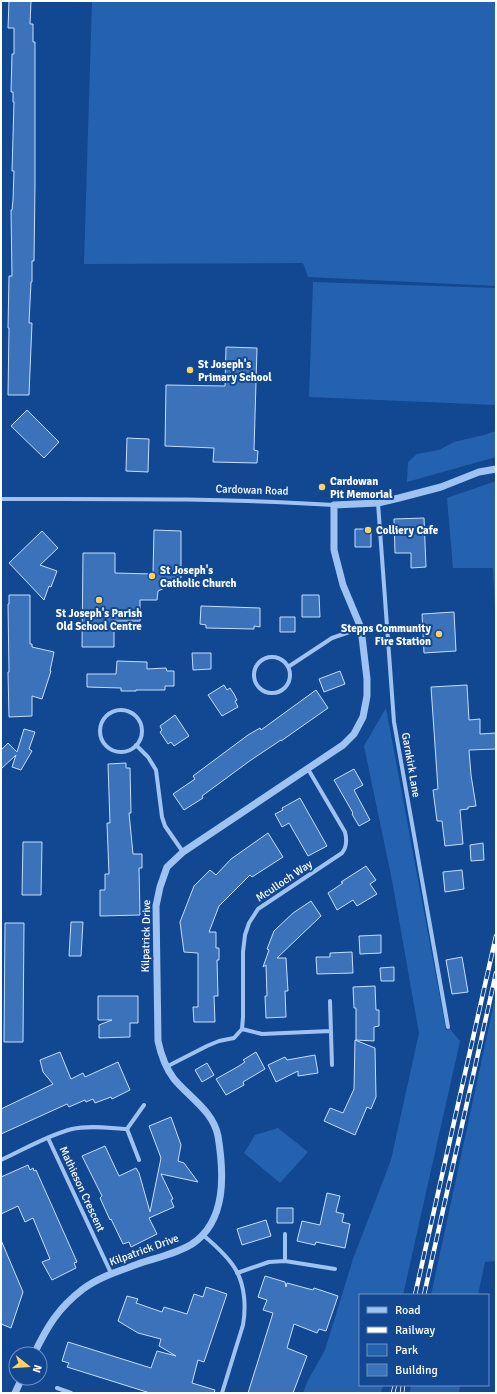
<svg xmlns="http://www.w3.org/2000/svg" width="497" height="1394" viewBox="0 0 497 1394" font-family="Signika,sans-serif">
	<style>
		.green { fill: #2462b0 }
		.building { fill: #3b72b9; stroke: #c5defd }
		.lines { fill: none; stroke-linecap: round; stroke-linejoin: round }
		.minor { stroke: #9ec3f2; stroke-width: 4 }
		.tertiary { stroke: #9ec3f2; stroke-width: 7 }
		.rail-casing { stroke: #fff; stroke-width: 4.5 }
		.rail { stroke: #124891; stroke-width: 3; stroke-dasharray: 9; stroke-linecap: butt }
		.poi-dot { fill: #ffd25f; stroke: #124891; stroke-width: 1.5 }
		.labels { text-anchor: middle; dominant-baseline: central; stroke-width: 4; stroke-linejoin: round; paint-order: stroke }
		.poi-label { font-size: 11px; font-weight: bold; fill: #fff; stroke: #124891; text-anchor: start }
		.street-label { font-size: 11px; fill: #fff; stroke: #124891 }
	</style>
	<rect width="100%" height="100%" fill="#124891"/>
	<path class="green" d="M92,1h404v285l-188,-9 -5,-14 -219,1z
		M313,282l183,6v117l-187,-8z
		M496,431v26l-89,25 1,-20 9,-8 22,-4 15,-8 30,-7z
		M496,481v151l-3,-64h-40l-6,-70z
		M386,708l60,322 4,-1 10,12 -57,254h-43v90h23l-2,8h-78l4,-11 18,-32 28,-91 38,-99 28,-127 -27,-153 -28,-134z
		M496,994v267l-11,1 -7,33h-47z
		M278,1128l30,24 -28,31 -36,-30 11,-18z
		M411,1385h49l-1,8h-49z"/>
	<path class="building" d="M9,1h22l-1,23h3v18h2v142l-1,77h-2v21h-1l-2,41h3l-3,72h-21l1,-67h-1l1,-52h3l-1,-66h1l1,-10 1,-29h-2l2,-69h-1v-10h-2l1,-38h2v-26h-6z
		M226,347l31,1 -3,102 4,1 -1,12 -44,-1 1,-14 -49,-2 1,-61 59,1z
		M27,410l32,32 -15,16 -33,-32z
		M127,438l22,1 -1,33 -22,-1z
		M424,518l2,49 -15,1v-15h-16l-1,-34z
		M355,529h16v18h-16z
		M154,530l27,1v47h-5l-3,6 -15,7 -1,9h-17v21h-26v26h-32l1,-94h32v20l38,1z
		M42,531l16,17 -18,17 17,6 -6,16 -2,-1 -5,14 -35,-37z
		M9,595h21v49h2v3l22,5 -4,19h1l-9,28 -10,-3v20l-23,1 -1,-45h1l-1,-68h1z
		M302,595h17l1,22h-18z
		M201,606l59,2v19l-6,-1v3l-48,-1v-3l-6,-1z
		M454,612l2,39 -32,2 -2,-39z
		M280,617h15v15h-15z
		M192,653h19v16l-18,1z
		M117,661l30,1v7l19,-1 1,3h7v15h-9v4h-29v1h-15v-3l-34,-1v-13h29z
		M340,671l5,13 -21,8 -5,-13z
		M224,685l3,5 3,-2 4,6 3,6 -2,1 3,6 -16,9 -14,-21z
		M467,685l2,35 11,-1v15l16,-1v16l-27,1 2,25 5,31 -8,1v2l-8,1 3,34 -18,2 -3,-25h-5l-4,-31 5,-1 -7,-102z
		M316,690l12,18 -47,33v-1l-30,20 -49,36 1,2 -19,12 -11,-16 22,-15 -2,-3 55,-41 12,-7 1,2z
		M175,715l14,21 -15,10 -3,-4 -3,2 -8,-12 2,-2 -2,-4z
		M24,729l11,3 -6,17 3,2 -11,19 -9,-3 4,-12 -15,14v-19l7,-7 9,9z
		M126,763v5h4l1,45h-2l4,41h9v14h-3l1,47 -40,1v-26h5v-16h4l-2,-51h3l-2,-59z
		M354,769l9,16 -9,5 16,30 -11,6 -7,-12 1,-1 -19,-33z
		M300,798l27,48 -19,10 -19,-33 -7,4 -7,-13 8,-4 -1,-2z
		M268,833l15,24 -31,20 -2,-2 -31,31 -10,26h7v16h3v12h-2l1,36h-4l1,26h-21l-1,-15h5v-54l-14,-1 -4,-30 14,-36 16,-16 6,5 15,-16z
		M23,842h19l-1,53h-19z
		M483,843l1,17 -13,1 -1,-16z
		M366,866l10,14 -6,4 7,10 -20,12 -4,-6 -16,10 -9,-17 15,-10 -2,-1z
		M462,870l2,19 -19,3 -2,-20z
		M311,901l10,15 -44,42h9l2,33h-3l1,26 -20,1 -1,-22h2l-1,-31 -3,2 6,-17 -2,-1 7,-18 19,-18z
		M71,922h12l-2,34h-12z
		M5,923h19l-1,119h-19z
		M381,935v18l-21,1 -1,-18z
		M352,952l1,21 -36,1 -1,-17h14v-4z
		M462,957l6,35 -16,2 -6,-34z
		M394,967v14h-13l-1,-13z
		M375,986l1,24h3v16l-5,1v14l-18,-1v-32h-2l-1,-21z
		M98,996h40v27h-8v14l-31,1v-13l13,-5h-14z
		M355,1040l20,8 1,49 -5,12 -4,-2 -12,28 -31,-14 6,-13 13,5 11,-24z
		M60,1052l11,27 12,-6 2,4 33,-15 12,28 -18,9 -1,-2 -16,6 -2,-4 -7,3 -1,-2 -16,7 -2,-3 -66,30v-25l52,-25 -10,-12 -3,-12z
		M256,1052l9,17 -22,13 1,3 -18,10 -10,-16 23,-13 6,-4 -2,-2z
		M315,1055l3,18 -20,3v-5l-22,11 -8,-17 17,-8 2,3z
		M207,1063l7,12 -12,7 -7,-12z
		M171,1117l10,28 -3,16 6,2 14,19 -37,-8 12,25 -2,1 3,7 -25,11 8,16 -26,13 -2,-5 -6,2 -12,-25 -1,1 -10,-22 2,-2 -20,-40 23,-10 14,30 17,-8 3,5 11,39 11,-54 -12,-32z
		M28,1165l2,5 3,-2 1,3 2,-1 41,92 -3,1 2,5 -24,12 -10,-18 8,-3 -17,-41 -8,4 -7,-16 -17,8v-37z
		M327,1193l13,3 -4,16 8,2 -2,8 8,2 -5,24 -29,-6 -1,3 -18,-4 5,-20 18,4z
		M277,1208h16v15h-16z
		M266,1220l5,16 -29,9 -5,-16z
		M1,1240l22,52 -12,36 -10,-4z
		M265,1276l20,6 1,5 1,-4 26,7 1,-2 24,8 -12,35 -7,-2 -2,4 -23,-9 -7,24 20,8 -14,37h-45l25,-80 -10,-3 4,-10 -9,-3z
		M206,1287l21,7 -23,68 -6,-2 -6,23 23,7 -1,3h-64l-83,-26 2,-4 -7,-2 6,-19 83,26 6,-17 19,5 -17,-10 2,-7 -23,-6 -20,-12 9,-25 11,3 -2,4 26,9 2,-5 23,7 7,-20 9,3z"/>
	<g class="lines">
		<path class="minor" d="M1,499c111,0 222,-1 333,6
			M378,503l16,219 54,305
			M254 675a18 18 0 1 1 36 0a18 18 0 1 1-36 0Z
			M288,667l44,-29 29,-10
			M100 731a21 21 0 1 1 42 0a21 21 0 1 1-42 0Z
			M136,745l12,12 8,13 6,47 3,9 18,26
			M330,1001l2,64
			M242,1029l1,-12v-65l2,-17 4,-12 9,-14 84,-56c5,-6 5,-13 3,-21l-37,-63
			M166,1067l41,-21 12,-5 15,-3 8,-9 20,5 68,-3
			M127,1129l12,31
			M48,1138l63,135
			M1,1160c22,-10 47,-25 71,-31 17,-4 37,-1 55,0l17,-24
			M285,1234v27
			M203,1235c12,10 27,23 34,37 8,15 9,36 6,53l-21,68
			M237,1273l32,-11 16,-1 50,8
			M57,1388l14,5"/>
		<path class="tertiary" d="M34,1354c13,-27 24,-46 49,-65 16,-12 36,-18 55,-25 17,-6 38,-10 54,-20 35,-23 32,-71 26,-108 -5,-25 -29,-39 -44,-57 -9,-12 -13,-24 -16,-38l-2,-135 4,-19 7,-20 16,-15 160,-107 11,-11 9,-17 4,-21v-17l-6,-51 -18,-43 -9,-35v-45l44,-2 21,-5 42,-11 38,-15 17,-3
			M15,1393l7,-15"/>
		<defs>
			<path id="rail" d="M415,1295l81,-359
				M424,1295l72,-322
				M393,1393l2,-8
				M402,1393l1,-8"/>
		</defs>
		<use href="#rail" class="rail-casing"/>
		<use href="#rail" class="rail"/>
	</g>
	<g class="poi-dot">
		<circle cx="190" cy="370" r="4"/>
		<circle cx="322" cy="487" r="4"/>
		<circle cx="368" cy="530" r="4"/>
		<circle cx="152" cy="576" r="4"/>
		<circle cx="99" cy="600" r="4"/>
		<circle cx="439" cy="634" r="4"/>
	</g>
	<g class="labels">
		<g class="poi-label">
			<text x="198" y="364">St Joseph's<tspan x="198" dy="13">Primary School</tspan></text>
			<text x="330" y="481">Cardowan<tspan x="330" dy="13">Pit Memorial</tspan></text>
			<text x="376" y="530">Colliery Cafe</text>
			<text x="160" y="570">St Joseph's<tspan x="160" dy="13">Catholic Church</tspan></text>
			<text x="99" y="613" text-anchor="middle">St Joseph's Parish<tspan x="99" dy="13">Old School Centre</tspan></text>
			<text x="431" y="628" text-anchor="end">Stepps Community<tspan x="431" dy="13">Fire Station</tspan></text>
		</g>
		<g class="street-label">
			<text transform="translate(252 490) rotate(2)">Cardowan Road</text>
			<text transform="translate(411 765) rotate(80)">Garnkirk Lane</text>
			<text transform="translate(284 881) rotate(-34)">Mculloch Way</text>
			<text transform="translate(146 936) rotate(-89)">Kilpatrick Drive</text>
			<text transform="translate(82 1189) rotate(65)">Mathieson Crescent</text>
			<text transform="translate(144 1250) rotate(-20)">Kilpatrick Drive</text>
		</g>
	</g>
	<rect width="497" height="1394" fill="none" stroke="#ffffff" stroke-width="4"/>
	<rect x="359" y="1294" width="130" height="92" fill="#124891" stroke="#7191bd"/>
	<rect x="367" y="1307" width="20" height="6" fill="#9ec3f2" stroke="#7191bd"/>
	<text x="395" y="1314" font-size="12" fill="#ffffff">Road</text>
	<rect x="367" y="1327" width="20" height="6" fill="#ffffff" stroke="#7191bd"/>
	<text x="395" y="1334" font-size="12" fill="#ffffff">Railway</text>
	<rect x="367" y="1344" width="20" height="12" fill="#2462b0" stroke="#7191bd"/>
	<text x="395" y="1354" font-size="12" fill="#ffffff">Park</text>
	<rect x="367" y="1364" width="20" height="12" fill="#3b72b9" stroke="#7191bd"/>
	<text x="395" y="1374" font-size="12" fill="#ffffff">Building</text>
	<g transform="translate(28 1366) rotate(107)"><circle r="19" fill="#124891" stroke="#7191bd"/>
	<path d="M0-3L7 15L0 10L-7 15Z" fill="#ffd25f"/>
	<text y="-6" font-size="11" font-weight="bold" text-anchor="middle" fill="#ffffff">N</text>
	</g>
</svg>
